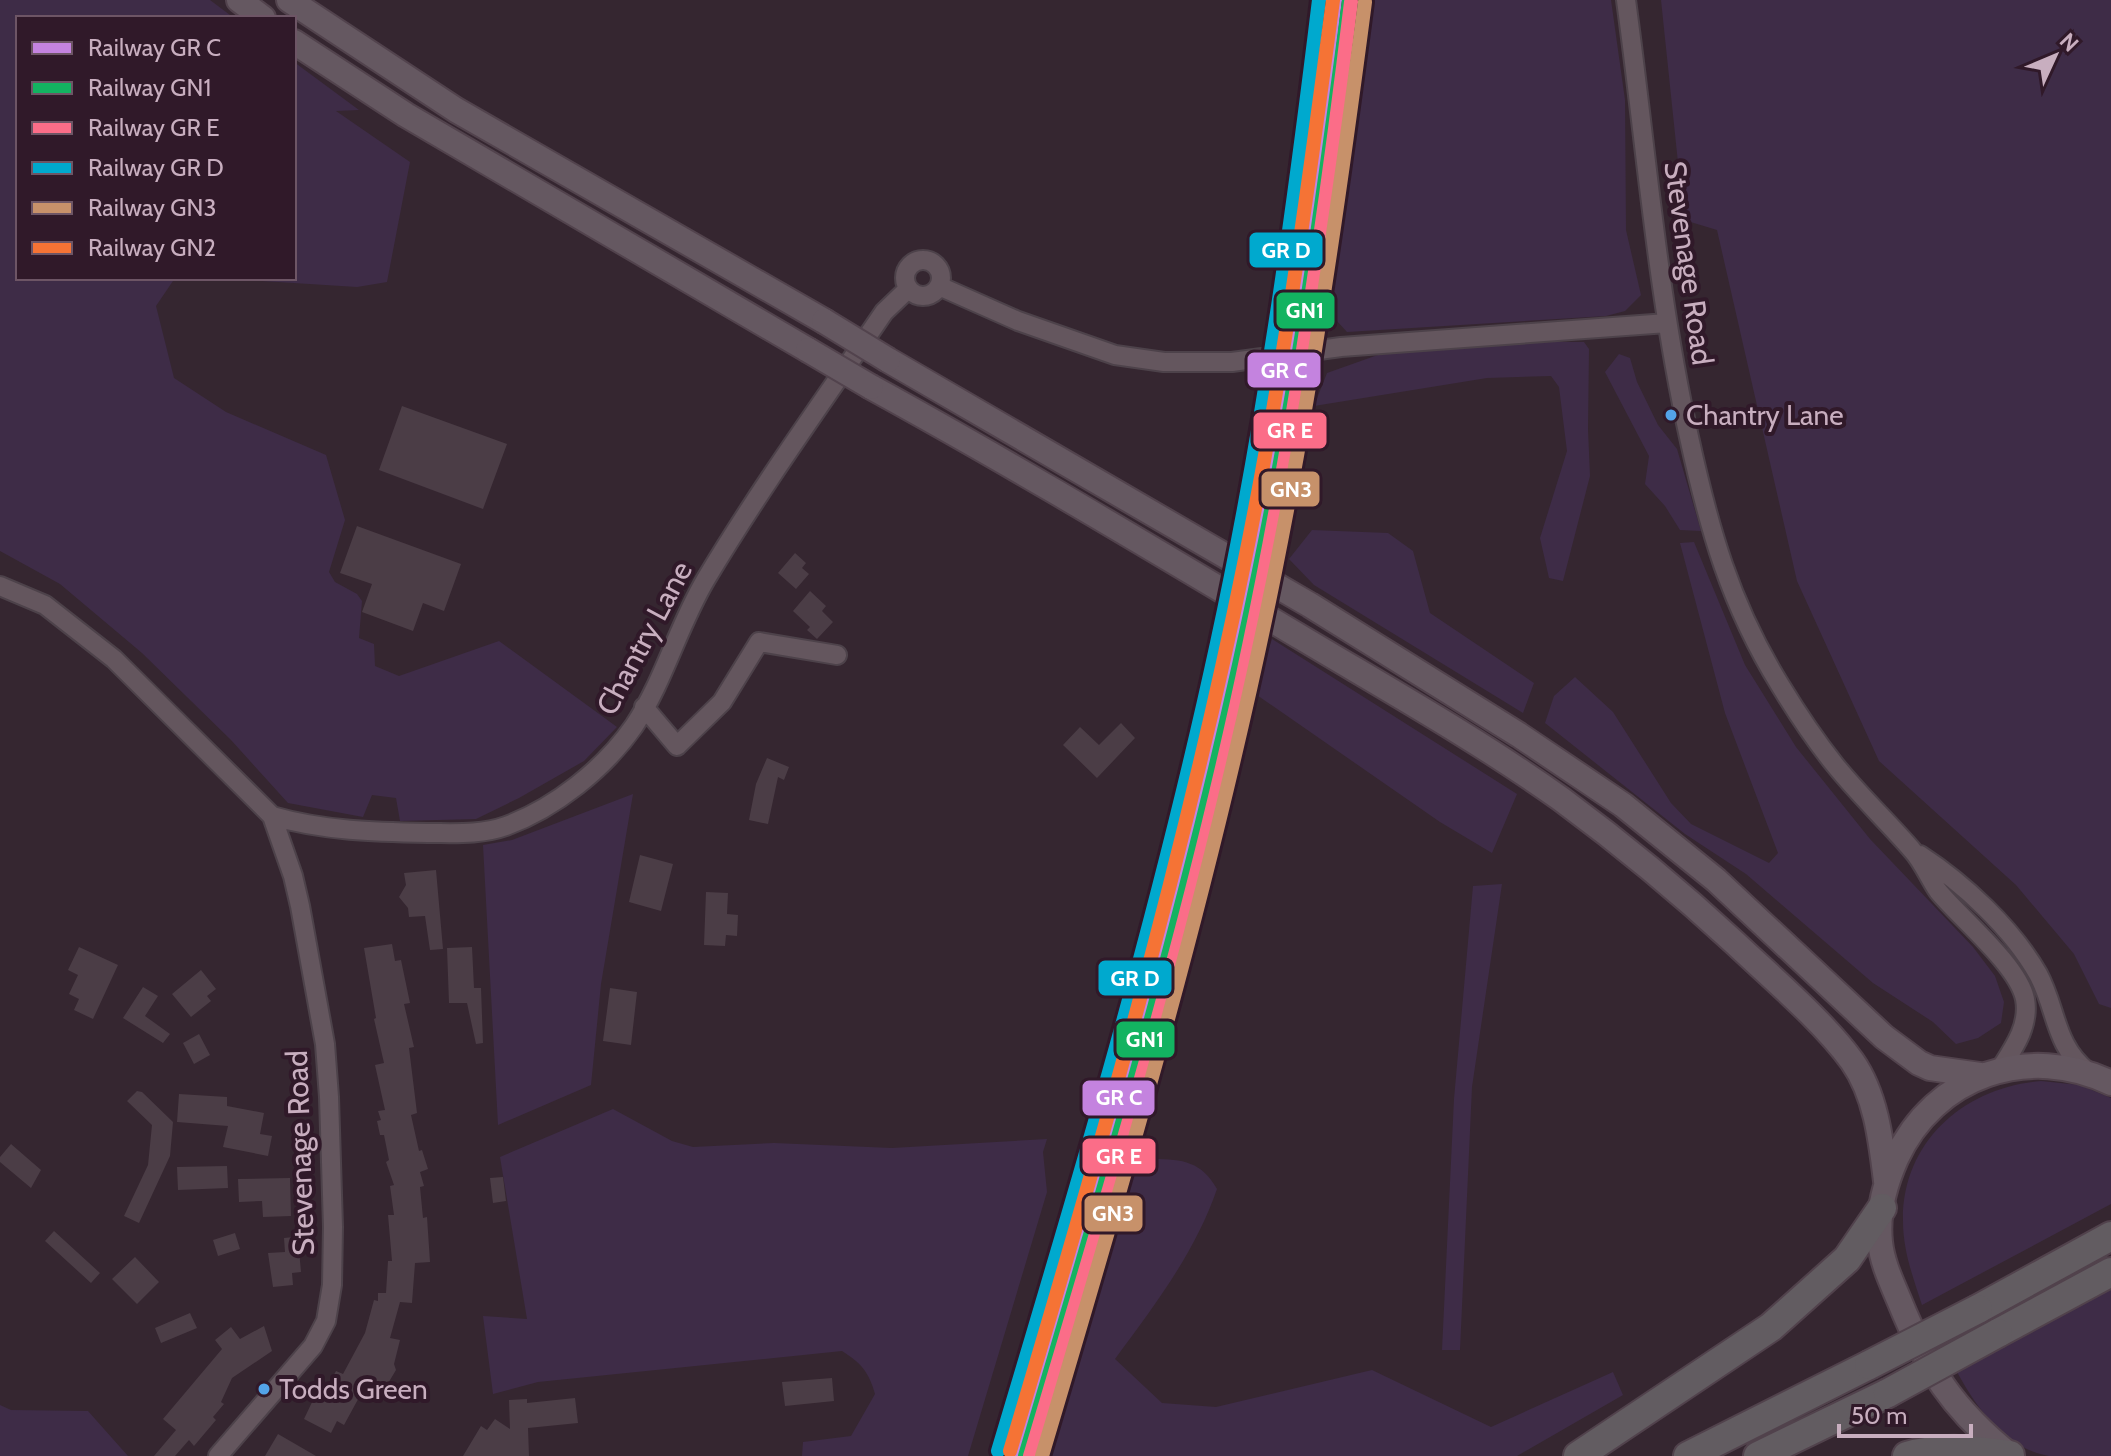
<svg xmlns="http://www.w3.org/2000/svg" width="2111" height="1456" viewBox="0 0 2111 1456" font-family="Cabin,sans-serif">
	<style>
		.green { fill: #3e2c47 }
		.building { fill: #4b3d46 }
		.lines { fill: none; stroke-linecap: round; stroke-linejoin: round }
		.minor-casing { stroke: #4d424a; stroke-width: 22 }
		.major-casing { stroke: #52434d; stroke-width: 28 }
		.highway-casing { stroke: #51424c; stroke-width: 32 }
		.minor { stroke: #64565e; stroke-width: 18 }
		.major { stroke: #655861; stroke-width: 24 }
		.highway { stroke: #625c61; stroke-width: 28 }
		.major-bridge-casing { stroke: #52434d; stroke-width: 28; stroke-linecap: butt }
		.highway-bridge-casing { stroke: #51424c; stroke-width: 32; stroke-linecap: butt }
		.major-bridge { stroke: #655861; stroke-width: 24 }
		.highway-bridge { stroke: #625c61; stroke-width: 28 }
		.rail-1-casing { stroke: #301929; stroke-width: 20 }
		.rail-2-casing { stroke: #301929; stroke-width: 20 }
		.rail-3-casing { stroke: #301929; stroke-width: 20 }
		.rail-4-casing { stroke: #301929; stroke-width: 20 }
		.rail-5-casing { stroke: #301929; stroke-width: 20 }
		.rail-6-casing { stroke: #301929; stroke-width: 20 }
		.rail-1 { stroke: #c483df; stroke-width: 14 }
		.rail-2 { stroke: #13b361; stroke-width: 14 }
		.rail-3 { stroke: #fb6d88; stroke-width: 14 }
		.rail-4 { stroke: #00a9ce; stroke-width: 14 }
		.rail-5 { stroke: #c7916a; stroke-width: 14 }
		.rail-6 { stroke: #f57335; stroke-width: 14 }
		.bus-dot { fill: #53a3e8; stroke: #301929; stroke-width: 3 }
		.labels { text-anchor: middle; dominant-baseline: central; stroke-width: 8; stroke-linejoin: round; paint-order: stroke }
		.bus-label { font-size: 28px; fill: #c8aebf; stroke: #301929; text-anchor: start }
		.street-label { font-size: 30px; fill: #c8aebf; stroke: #301929 }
		.line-badge { stroke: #301929; stroke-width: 3 }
		.badge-label { font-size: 22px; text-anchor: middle; font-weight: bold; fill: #fff }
	</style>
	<rect width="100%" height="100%" fill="#352630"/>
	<path class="green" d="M0,0h210l24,18h-216v260h157l-19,28 18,72 52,34 100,43 19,65 -16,52 6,10 22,12 5,7 -3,37 15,6 1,22 24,10 100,-35 118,86 -33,34 -65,37 -43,21 -76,2 -4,-23 -24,-3 -9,22 -75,-14 -57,-63 -89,-87 -82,-69 -60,-33z
		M1365,0h246l14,100 1,130 15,65 -16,16 -19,5 -259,16 -11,-12 -7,-37z
		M1661,0h450v1008l-12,-4 -25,-50 -58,-69 -137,-124 -82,-180 -80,-351 -33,-10z
		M294,62l65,48 -23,1 74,51 -23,120 -30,5 -144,-9h81z
		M1551,342h33l5,7 -1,80 2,47 -27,105 -14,-3 -9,-40 27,-87 -8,-64 -8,-11 -64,2 -173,28 13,-33 62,-22z
		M1619,354l11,4 7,24 21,43 19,24 24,82 -21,-1 -15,-24 -20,-22 4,-28 -44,-84z
		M1312,530l76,3 25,18 17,62 104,70 -11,30 -209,-128 -25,-26z
		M1694,542l51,123 51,82 74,92 103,108 22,29 9,26 -3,21 -23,15 -22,6 -23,-22 -60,-39 -127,-109 -61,-40 -140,-111 9,-27 21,-19 38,35 58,91 20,21 78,39 9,-10 -53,-140 -45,-170z
		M1272,639l245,155 -25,59 -52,-31 -186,-129z
		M633,794l-32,190 -10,101 -93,40 -15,-280 29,-5z
		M1502,884l-30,203 -12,263h-18l12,-251 19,-213z
		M2041,1081l39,4 31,13v106l-189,101c-9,-28 -19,-54 -19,-84 -1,-80 62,-134 138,-140z
		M613,1109l59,32 21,6 81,-4 118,5 155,-9 -4,13 4,40 -79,264h-166l1,-14 48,-6 24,-42c-6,-22 -14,-31 -33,-43l-304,31 -45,12 -10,-78 44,3 -27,-162z
		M1153,1159c30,0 49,3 64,30 -22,64 -63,117 -102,170l47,44 54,4 156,-37 119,57 122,-55 10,23 -106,61h-480l94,-286z
		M2111,1287v169c-20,0 -42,0 -62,0 -44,-7 -74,-50 -93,-86z
		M0,1405l11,5 77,1 40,45h-128z"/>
	<path class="building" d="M402,406l105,38 -24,65 -104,-39z
		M357,526l104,38 -17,47 -21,-8 -10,28 -51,-19 10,-28 -32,-11z
		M795,553l11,10 -4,5 7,6 -13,15 -18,-16z
		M810,591l16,15 -4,5 11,11 -16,17 -10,-9 3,-3 -17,-16z
		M1121,723l14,15 -38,40 -34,-33 17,-18 19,18z
		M767,758l22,9 -5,13 -6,-3 -10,47 -19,-4 7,-36z
		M640,855l33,9 -12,47 -32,-9z
		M436,870l7,79 -13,1 -5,-34 -16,1 -1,-9 -9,-11 7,-12 -2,-12z
		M706,892l22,1 -1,21 11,1 -1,21 -11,-1 -1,11 -21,-1z
		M392,944l3,17 6,-1 9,43 -6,1 10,43 -5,1 8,65 -6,2 8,36 3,-1 6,19 -8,3 4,14 -4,1 3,31 4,-1 3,45 -15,1 -3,40 -12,-1 -10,36 10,2 -6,24 2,6 -12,20 -16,-9 -24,44 -7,-4 -6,12 -27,-14 10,-21 6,3 16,-30 7,3 22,-41 9,-33 4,1v-8h8l2,-32h4l-4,-46h6l-4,-29 4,-1 -8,-23 3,-2 -5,-25h-4l-3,-14 4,-1 -3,-9 7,-1 -10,-45 9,-2 -10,-44 2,-1 -12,-70z
		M79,947l39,18 -25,54 -19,-9 5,-11 -10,-5 9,-19 -10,-5z
		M472,947l2,41h7l2,55 -7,1 -9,-41h-18l-2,-55z
		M201,970l15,19 -9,7 4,5 -20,16 -19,-23z
		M143,987l15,9 -13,20 25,18 -7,9 -40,-25z
		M610,988l27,4 -6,53 -28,-4z
		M199,1034l11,21 -16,9 -11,-21z
		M137,1091l5,1 31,30 -3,34 -31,67 -15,-7 24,-51 4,-40 -25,-24z
		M179,1094l48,3v9l37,7 -4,21 12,2 -4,20 -45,-9 5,-21 -51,-4z
		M11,1144l30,26 -10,18 -31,-26v-5z
		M227,1166l1,22 -50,2 -1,-23z
		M503,1177l3,24 -13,2 -3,-25z
		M290,1178l1,38 -28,1 -1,-16 -23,1 -1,-23z
		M54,1231l46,42 -9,10 -46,-42z
		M235,1233l5,16 -22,7 -5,-16z
		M305,1236l1,13 -7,1 2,22 -9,1 1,12 -20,2 -5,-34 17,-1 -1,-14z
		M135,1257l24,25 -22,22 -25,-25z
		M190,1313l7,15 -36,15 -6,-15z
		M264,1326l8,25 -40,27 -11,24 3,2 -11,13 3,3 -22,26 -5,-6 -14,16h-21l22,-26 -13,-11 59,-70 -7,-9 16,-13 9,12z
		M832,1378l2,23 -49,5 -3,-24z
		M575,1398l3,25 -50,5 1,28h-66l18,-30 6,4 8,-11 15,10 -1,-29 18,-1v4z
		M278,1434l38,22h-51z"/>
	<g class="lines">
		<defs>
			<path id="minor" d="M1626,0c20,146 31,293 63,437 20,92 41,167 91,248 17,28 35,55 55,80 24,30 52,56 77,85 11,12 17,28 26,41 22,27 80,74 87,108 5,27 -12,50 -26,72
				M905 278a18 18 0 1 1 36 0a18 18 0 1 1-36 0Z
				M939,286l79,35 97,34 49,7h68l109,-15 326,-24
				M0,586l45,19 69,54 158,157 21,60 7,30 25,138 4,53 4,130 -1,58 -6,36 -13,25 -95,110
				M644,707l33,39 45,-44 37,-60 78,13
				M272,816c52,15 103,16 156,17 26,0 53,2 78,-7 49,-18 98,-57 128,-100 30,-45 44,-100 72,-147 55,-92 118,-179 178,-267l24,-23
				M1920,855c43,28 92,73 118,119 19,35 16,71 50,98"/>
			<path id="major" d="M239,0l24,18
				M289,0l167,110 368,211
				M294,42l112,73 402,235
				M888,360l422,245 209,130 104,70 93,75 168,157 35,26 11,5 50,7
				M871,387c146,80 288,166 431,251 87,52 176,102 259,161 61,45 118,92 174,144 36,34 88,78 117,118 24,34 29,79 34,120
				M2011,1456c-59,-47 -84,-87 -112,-156 -8,-19 -17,-38 -19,-58 -3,-28 5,-58 16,-83 38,-84 133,-116 215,-76"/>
			<path id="highway" d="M1978,1309l133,-73
				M1998,1333l113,-61
				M1578,1456l193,-129 76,-68 35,-51
				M1688,1456l181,-91
				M1758,1456l130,-63
				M1907,1456c35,-10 68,-6 103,-1"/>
		</defs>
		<use href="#minor" class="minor-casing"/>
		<use href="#major" class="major-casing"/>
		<use href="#highway" class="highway-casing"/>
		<use href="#minor" class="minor"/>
		<use href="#major" class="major"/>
		<use href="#highway" class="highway"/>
		<defs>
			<path id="major-bridge" d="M824,321l64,39
				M808,350l63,37"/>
			<path id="highway-bridge" d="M1869,1365l109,-56
				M1888,1393l110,-60"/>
		</defs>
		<use href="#major-bridge" class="major-bridge-casing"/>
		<use href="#highway-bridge" class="highway-bridge-casing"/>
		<use href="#major-bridge" class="major-bridge"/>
		<use href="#highway-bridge" class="highway-bridge"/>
		<defs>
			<path id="rail-1" d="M1013,1456c81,-268 161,-537 220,-811 46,-213 76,-429 102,-645"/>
			<path id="rail-2" d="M1025,1456c87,-292 173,-586 234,-885 39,-189 65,-380 90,-571"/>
			<path id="rail-3" d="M1030,1456c80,-268 162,-536 219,-810 45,-213 76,-428 102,-644"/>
			<path id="rail-4" d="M998,1451c80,-267 160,-535 219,-808 46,-212 76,-428 102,-643"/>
			<path id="rail-5" d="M1042,1456c87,-292 173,-585 233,-884 38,-189 65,-379 90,-570"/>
			<path id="rail-6" d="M1010,1451c87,-291 172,-584 233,-882 39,-188 65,-379 90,-569"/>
		</defs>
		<use href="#rail-1" class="rail-1-casing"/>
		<use href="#rail-2" class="rail-2-casing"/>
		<use href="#rail-3" class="rail-3-casing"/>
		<use href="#rail-4" class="rail-4-casing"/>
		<use href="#rail-5" class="rail-5-casing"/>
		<use href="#rail-6" class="rail-6-casing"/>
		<use href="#rail-1" class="rail-1"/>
		<use href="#rail-2" class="rail-2"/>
		<use href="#rail-3" class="rail-3"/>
		<use href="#rail-4" class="rail-4"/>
		<use href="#rail-5" class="rail-5"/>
		<use href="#rail-6" class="rail-6"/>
	</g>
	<g class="bus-dot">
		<circle cx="1671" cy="415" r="7"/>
		<circle cx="264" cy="1389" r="7"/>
	</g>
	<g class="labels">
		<g class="bus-label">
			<text x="1686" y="415">Chantry Lane</text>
			<text x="279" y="1389">Todds Green</text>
		</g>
		<g class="street-label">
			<text transform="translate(1689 263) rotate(82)">Stevenage Road</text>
			<text transform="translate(644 638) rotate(-62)">Chantry Lane</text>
			<text transform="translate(300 1153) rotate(-92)">Stevenage Road</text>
		</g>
	</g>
	<g class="line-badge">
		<rect x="1248" y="231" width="76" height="38" rx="8" fill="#00a9ce"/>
		<rect x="1275" y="291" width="61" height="39" rx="8" fill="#13b361"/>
		<rect x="1246" y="351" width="76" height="38" rx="8" fill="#c483df"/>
		<rect x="1252" y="411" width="76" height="39" rx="8" fill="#fb6d88"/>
		<rect x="1260" y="470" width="61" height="38" rx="8" fill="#c7916a"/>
		<rect x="1097" y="959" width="76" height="38" rx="8" fill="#00a9ce"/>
		<rect x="1115" y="1020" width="61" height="39" rx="8" fill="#13b361"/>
		<rect x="1081" y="1079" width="75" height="38" rx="8" fill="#c483df"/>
		<rect x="1081" y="1137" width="76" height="38" rx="8" fill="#fb6d88"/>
		<rect x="1083" y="1194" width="61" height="39" rx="8" fill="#c7916a"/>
	</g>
	<g class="badge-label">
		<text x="1286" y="258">GR D</text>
		<text x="1305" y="318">GN1</text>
		<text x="1284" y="378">GR C</text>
		<text x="1290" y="438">GR E</text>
		<text x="1291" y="497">GN3</text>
		<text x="1135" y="986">GR D</text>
		<text x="1145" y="1047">GN1</text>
		<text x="1119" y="1105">GR C</text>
		<text x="1119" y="1164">GR E</text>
		<text x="1113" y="1221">GN3</text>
	</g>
	<rect x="16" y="16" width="280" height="264" fill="#301929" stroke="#6d5565" stroke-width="2"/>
	<rect x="32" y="42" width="40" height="12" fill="#c483df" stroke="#6d5565" stroke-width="2"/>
	<text x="88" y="56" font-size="24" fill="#c8aebf">Railway GR C</text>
	<rect x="32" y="82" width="40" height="12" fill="#13b361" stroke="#6d5565" stroke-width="2"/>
	<text x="88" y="96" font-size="24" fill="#c8aebf">Railway GN1</text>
	<rect x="32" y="122" width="40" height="12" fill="#fb6d88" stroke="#6d5565" stroke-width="2"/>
	<text x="88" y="136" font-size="24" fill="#c8aebf">Railway GR E</text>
	<rect x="32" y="162" width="40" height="12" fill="#00a9ce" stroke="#6d5565" stroke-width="2"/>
	<text x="88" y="176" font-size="24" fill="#c8aebf">Railway GR D</text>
	<rect x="32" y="202" width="40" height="12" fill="#c7916a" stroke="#6d5565" stroke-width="2"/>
	<text x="88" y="216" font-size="24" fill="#c8aebf">Railway GN3</text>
	<rect x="32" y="242" width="40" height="12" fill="#f57335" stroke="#6d5565" stroke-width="2"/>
	<text x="88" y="256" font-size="24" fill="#c8aebf">Railway GN2</text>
	<g transform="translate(2055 56) rotate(46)" stroke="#301929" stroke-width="6" paint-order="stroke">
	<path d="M0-6L14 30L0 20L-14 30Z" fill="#c8aebf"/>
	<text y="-12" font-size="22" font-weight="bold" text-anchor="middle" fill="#c8aebf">N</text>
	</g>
	<path d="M1839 1424v12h132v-12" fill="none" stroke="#c8aebf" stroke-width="4"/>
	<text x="1851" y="1424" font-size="24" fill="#c8aebf" stroke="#301929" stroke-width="6" paint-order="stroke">50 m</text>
</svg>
